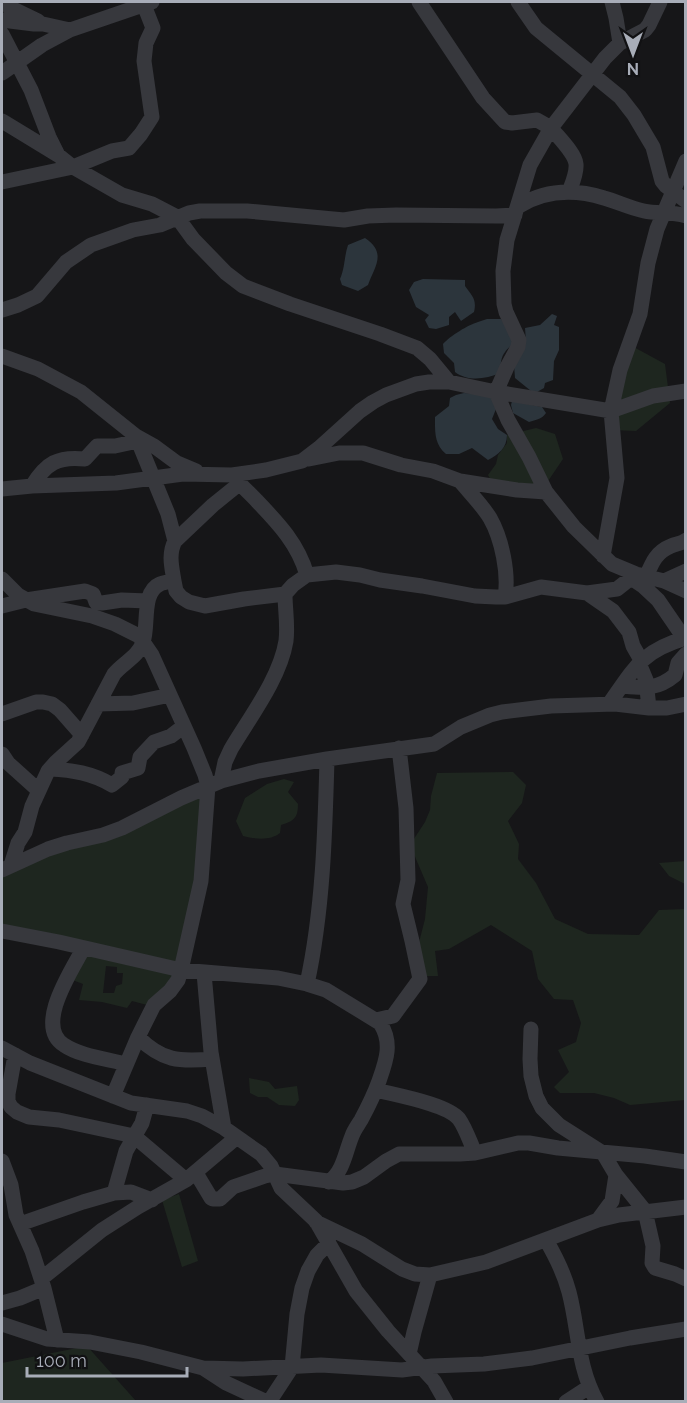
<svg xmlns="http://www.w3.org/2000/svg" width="687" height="1403" viewBox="0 0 687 1403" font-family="Raleway,sans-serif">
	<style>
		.green { fill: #1e261f; fill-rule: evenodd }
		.water { fill: #2c353c }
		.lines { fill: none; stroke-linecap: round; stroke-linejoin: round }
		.minor { stroke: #37383d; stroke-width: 15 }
	</style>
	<rect width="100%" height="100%" fill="#161618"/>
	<path class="green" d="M630,345l35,19 5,39 -34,28 -23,-1z
		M536,428l19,6 8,25 -19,28 -50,-1 -6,-11 8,-11 2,-9 9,-12v-8z
		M513,772l13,13 -4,18 -14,18 11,23 -1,15 18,24 19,36 33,15 51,1 20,-25 26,-1v191l-55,5 -16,-7 -20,-5h-34l-6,-6 15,-15 -11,-22 18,-8 5,-19 -8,-23 -19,-1 -16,-20 -6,-28 -41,-26 -42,24 -14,2 3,25h-20l-2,-22 9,-35 3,-32 -18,-42 15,-23 5,-12 1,-14 6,-23z
		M284,779l10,3 -6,10 10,12c0,14 -4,17 -17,21l-1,8c-10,8 -25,6 -37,3l-7,-15 9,-23 22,-14z
		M203,794l-6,85 -17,87 -178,-39v-51l10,-5z
		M685,861v23l-16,-8 -10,-13z
		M84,950l93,20 -26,36 -19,-5 -5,7 -25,-6 -23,-2 4,-16 -13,-5zM106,966l11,1v6h6l-1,11 -6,2 -2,7h-11z
		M249,1078l20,4 6,7 22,-3 2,14 -4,6 -16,-1 -12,-8h-9l-8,-4z
		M179,1194l19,67 -16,6 -20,-67z
		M87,1346l49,55 -134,1v-39z"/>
	<path class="water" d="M365,238c22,15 10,28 3,47l-10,6 -16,-6 -2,-6c5,-11 4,-22 8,-34z
		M423,279l42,1v6c7,10 12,13 9,26l-13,9 -6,-9 -6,5v8l-13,4 -7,-1 -4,-8 4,-5 -13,-8 -7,-17 5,-8z
		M552,314l5,2 -3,9 5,2v23l-5,11 -1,19 -8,3 -1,5 -7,4 -6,-1 -16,-13 -1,-13 12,-24 -1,-13 15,-3z
		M487,319h14l11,15 3,8c-13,11 -14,14 -15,31 -14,6 -32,9 -45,-1l-1,-9 -10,-10 -1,-9c7,-8 25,-19 35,-22 3,-1 6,-2 9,-3z
		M464,393l20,1 10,3 2,12 -4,10 6,10 9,6c0,13 -9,20 -19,25l-16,-12 -13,6h-13c-12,-10 -11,-23 -11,-37l14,-11 1,-8 6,-3z
		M512,401l30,6 4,6c-4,6 -10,7 -17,9l-16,-9 -2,-8z"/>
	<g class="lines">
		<path class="minor" d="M419,2l64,96 22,24 7,1 25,-3 14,8 -21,37 -23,75 -4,31 1,33 2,8 13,28 -1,7 -11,20 -11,25 115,19 9,-41 20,-56 8,-51 9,-34 29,-68
			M518,2l18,26 84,69 14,18 19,32 9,34 4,5 20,15
			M612,2l4,16 4,25
			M9,7l29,14
			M2,20l32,4h9l27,6
			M2,34l29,56 18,47 9,18
			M2,73l40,-28 28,-15 82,-28
			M2,121l56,34 15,12 49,28 30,9 25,13 16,22 33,34 17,13 47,18 90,30 37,14 13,11 19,23
			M2,182l71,-15 39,-16 17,-3 12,-14 11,-17 -8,-56 2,-18 7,-15 -9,-23
			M569,192c3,-8 8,-19 7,-28 -1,-11 -18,-27 -25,-36l54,-70 15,-15 25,-13 4,-5 11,-23
			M519,206c26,-16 56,-17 85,-8 14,4 26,10 40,13 14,3 28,0 42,5
			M2,310l16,-5 19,-9 29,-34 25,-17 42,-15 27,-5 29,-12 11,-2h47l97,9 24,-4 28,-1 100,1 19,-1
			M2,356l36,13 43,23 55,44 18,10 23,17 19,8
			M136,436l32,78 7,27
			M309,459l30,-6h24l38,12 32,6 27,10 57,9 29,2
			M234,477c7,9 16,16 23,24 22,23 41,43 50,74l29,-3 24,3 20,5 42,6 53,10 21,1h9l36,-10 46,6 30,-4 19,-15
			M460,481c10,12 22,24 30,37 12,21 19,56 15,79
			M32,486c14,-23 26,-30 53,-27l12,-13h18l23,-5
			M2,489l30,-3 84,-3 67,-9 49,1 34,-5 36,-9 17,-13 41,-37 13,-9 13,-7 30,-11 13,-2h20l47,10 12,28 21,37 17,35 28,35 38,37 24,10 28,7 22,10
			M603,556l14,-78 -6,-67 42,-15 33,-5
			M646,577c6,-14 10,-25 25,-31 6,-3 10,-2 15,-6
			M631,578l12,8 15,14 26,38
			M2,579l16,16 16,9 58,12 23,8 24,12 13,19 42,93 11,27 3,11 -7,95 -20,89 -3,10 -8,11 -16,14 -16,32 -25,59
			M174,581l2,10 5,6 8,5 16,4 39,-7 41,-5
			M664,581l22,-10
			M587,593l26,18 16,21 4,14 8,14v8l5,12 3,28
			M2,606l24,-6 59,-9 8,3 3,8 6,1 20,-3 26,1
			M622,686c22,2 35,4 53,-11l3,-12 8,-9
			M98,704l35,-1 37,-8
			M609,704c25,-35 32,-53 77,-66
			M2,714l34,-12h7l9,2 8,6 22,25
			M2,754l6,9 30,27
			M50,769c22,1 42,4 62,16l10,-8v-4l16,-5 2,-11 14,-15 17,-6 13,-10
			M221,781l4,-19 6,-13c19,-32 49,-71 55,-108 2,-16 -1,-32 -1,-47l8,-9 14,-10
			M11,865l7,-22 7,-11 7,-26 16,-35 8,-9 22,-20 36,-68c9,-11 25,-18 29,-32 6,-16 -2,-50 17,-58 4,-2 10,-2 14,-3 -2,-13 -6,-27 1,-40l38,-36 26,-21
			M2,870l46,-21 19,-6 36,-8 19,-7 59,-30 40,-17 38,-10 68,-12 107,-15 27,-17 29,-12 12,-3 49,-6 64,-2 34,4h18l19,-4
			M2,931l57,11 122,28 97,8 29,6 19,6 54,33c13,20 6,38 -1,58 -5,14 -11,26 -18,39 -3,5 -7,10 -9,16 -7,17 -8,34 -23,46
			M83,949c-11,21 -49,77 -19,96 16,11 43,14 62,19
			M204,973l7,79 13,76
			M307,984c16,-74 18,-150 20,-225
			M376,1020l17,-4 27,-37 -8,-38 -9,-37 5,-24 -2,-72 -7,-60
			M531,1029l-1,30 1,17 5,20 6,12 17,17 44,28 13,22 -4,26 -14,19
			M138,1037c24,24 41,25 74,22
			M2,1048l28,15 101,40 56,8 15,5 22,12 37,26 10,12 10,22 35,33 40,70 32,40 46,50 12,21
			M15,1055l-7,39v7l3,6 6,5 12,5 30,3 75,16 52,44
			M376,1090c19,5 71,14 83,29 7,10 11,23 16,34
			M2,1161l9,24 5,30 16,36 12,37 13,52
			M196,1173l15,25 2,1h7l13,-12 32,-11 10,-2 68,9 9,-1 12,-5 22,-16 13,-7h61l15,-1 43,-10h11l29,5 87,8 41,6
			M616,1175l29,36 8,35 -1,17 3,5 20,6 11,5
			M114,1193l12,-42 16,-28 5,-18
			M316,1222l46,22 40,25 13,5 15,1 56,-13 112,-42 21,-5 67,-8
			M20,1224l63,-22 31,-9 17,-1 21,8
			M546,1240c10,17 18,33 23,52 10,38 8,74 28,110
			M41,1279l61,-49 36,-23 48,-27 51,-43
			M2,1303l18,-5 24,-10
			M2,1324l45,15 43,3 51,10 62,16 40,1 78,-4 81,5 30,-4 52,-2 48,-6 98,-20 56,-9
			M409,1354l5,-22 16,-57
			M203,1368l23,15 41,19
			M269,1402l23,-35 5,-53 5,-26 6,-17 9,-16 12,-12
			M566,1402l23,-15"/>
	</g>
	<rect width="687" height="1403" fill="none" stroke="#a8adb8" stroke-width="6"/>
	<g transform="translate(633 54) rotate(180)" stroke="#111113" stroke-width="4.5" paint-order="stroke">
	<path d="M0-4.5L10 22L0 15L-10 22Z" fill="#a8adb8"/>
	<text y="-9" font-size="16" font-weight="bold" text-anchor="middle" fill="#a8adb8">N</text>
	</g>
	<path d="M27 1367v9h160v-9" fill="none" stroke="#a8adb8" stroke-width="3"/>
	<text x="36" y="1367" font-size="18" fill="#a8adb8" stroke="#111113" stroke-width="4.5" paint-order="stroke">100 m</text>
</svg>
